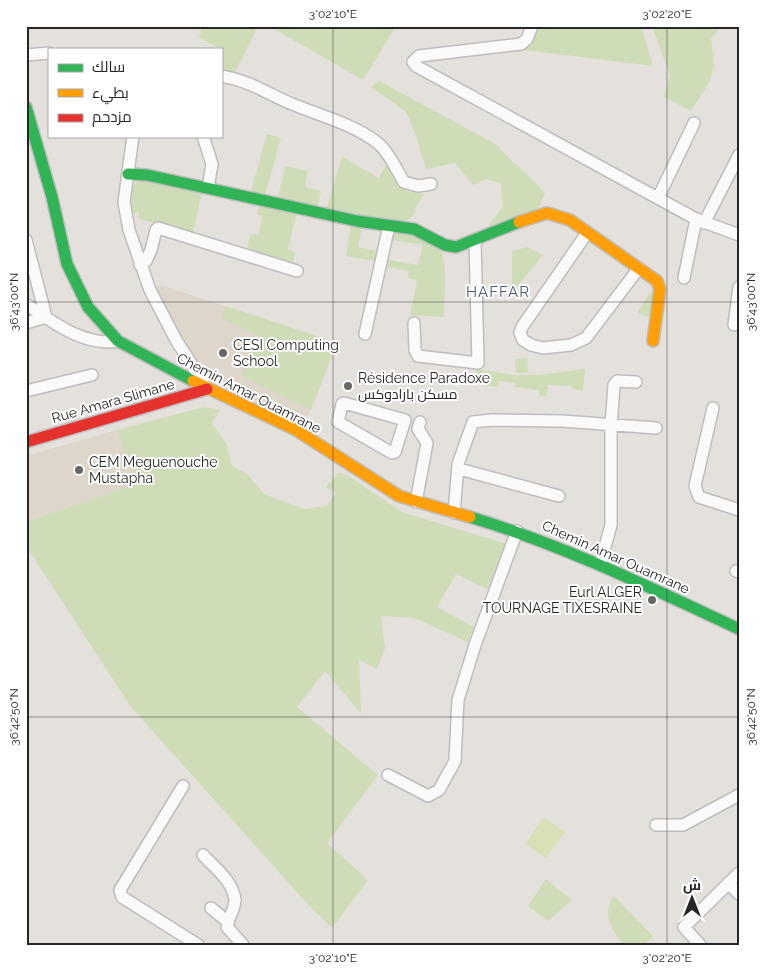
<svg xmlns="http://www.w3.org/2000/svg" width="765" height="971" viewBox="0 0 765 971" font-family="Raleway,Cairo,sans-serif">
	<style>
		.education { fill: #ded5cb }
		.green { fill: #ceddb8 }
		.pitch { fill: #d9e0b6 }
		.lines { fill: none; stroke-linecap: round; stroke-linejoin: round }
		.street-casing { stroke: #bebdbd; stroke-width: 14 }
		.fast-casing { stroke: #bebdbd; stroke-width: 14 }
		.slow-casing { stroke: #bebdbd; stroke-width: 14 }
		.jam-casing { stroke: #bebdbd; stroke-width: 14 }
		.street { stroke: #fbfafa; stroke-width: 11 }
		.fast { stroke: #30b455; stroke-width: 11 }
		.slow { stroke: #ff9f0a; stroke-width: 11 }
		.jam { stroke: #e5322d; stroke-width: 11 }
		.ticks { fill: none; stroke: #262626; stroke-width: 1; stroke-opacity: 0.45 }
		.poi-dot { fill: #686766; stroke: #fff; stroke-width: 2 }
		.labels { text-anchor: middle; dominant-baseline: central; stroke-width: 4; stroke-linejoin: round; paint-order: stroke }
		.poi-label { font-size: 14px; fill: #262626; stroke: #fff; text-anchor: start }
		.street-label { font-size: 14px; fill: #262626; stroke: #fff }
		.neighbourhood-label { font-size: 15px; letter-spacing: 1px; fill: #4c5a72; stroke: #fff }
		.neatline { fill: none; stroke: #262626; stroke-width: 2 }
		.ticks-label { font-size: 12px; text-anchor: middle; fill: #262626 }
	</style>
	<rect width="100%" height="100%" fill="#e4e0dc"/>
	<path class="education" d="M160,285l177,58 -33,83 -103,-52 -49,-87z
		M117,430l19,54 -108,37 -2,-3v-62z"/>
	<path class="green" d="M202,26h56l-24,48 -13,-3v-22l-22,-11z
		M269,26h127l-33,54z
		M534,26h107l12,40 -128,-16z
		M652,26h69l-10,13c7,37 -1,42 -20,72l-27,-14 6,-22z
		M379,81l118,64c14,19 35,30 48,49l-9,18 -44,19 -3,-6 14,-18 -2,-23 -15,-5 -13,6 -18,-22 -29,6 -10,-34 -10,-23 -35,-25z
		M267,134l14,4 -16,57 -14,-4z
		M342,157l37,21 9,-17 18,30 18,3 -10,16 2,2 -6,7 -10,3 -74,-12z
		M285,166l23,5 -3,16 16,4 -4,16 -39,-9z
		M146,177l56,15 -9,41 -54,-14v-7l-9,2 -1,-26z
		M260,203l37,8 -9,38 7,3 -2,10 -46,-12 3,-16 8,1 5,-19 -6,-2z
		M351,224l11,2 -4,21 19,4 -2,10 -29,-5z
		M394,231c15,1 43,5 48,22 5,12 2,49 2,64l-34,-2 7,-35 -9,-2 1,-7 -22,-4 1,-7 30,5 5,-20 -31,-5z
		M527,247l16,8 -35,43v-13l4,-1v-33z
		M654,287l-2,31 -15,-5z
		M226,306l111,37 -26,67 -70,-34 20,-39 -40,-19z
		M527,358l1,14 -12,1 -1,-14z
		M476,369l38,6h24l47,-6 -2,21 -11,-1 -1,-3 -23,-1 -1,11h-7l-1,-6 -24,-3v-4l-16,-2 -1,6 -15,-2v-7l-8,-1z
		M204,407l16,3 -8,13 14,20 6,23 15,8 17,20 40,15 23,-3 9,-13 -10,-6 12,-14 7,1 57,38 108,33 -23,44 -31,-15 -19,33 37,20 -6,15 -54,-24 -33,-2 4,32 -8,21 -18,-9 2,53 -36,-42 -28,36 81,68 -51,68 41,37 -36,48 -20,-19 -181,-202 -105,-161 2,-25 108,-37 -19,-54z
		M546,879l26,21 -24,21 -20,-15z
		M614,896l39,40 -7,7 2,2h-24c-13,-16 -23,-31 -10,-49z"/>
	<path class="pitch" d="M544,817l21,15 -19,26 -21,-14z"/>
	<g class="lines">
		<defs>
			<path id="street" d="M532,26l-5,13 -6,5 -102,12 -6,6 3,4 280,153 43,16
				M26,55l23,-2
				M221,76c31,5 44,17 71,28 29,12 62,20 87,40 11,10 17,25 25,38l14,4 13,-2
				M133,136l-9,66 5,28 21,60 26,50 30,47
				M203,136l9,28 -4,24
				M658,198l36,-75
				M704,223l35,-68
				M587,233l-65,94 -2,6 3,7 8,5 12,3 28,-3 15,-7 53,-70
				M26,240l20,77 -20,6
				M140,265l6,-4 5,-11 5,-20 2,-2 139,43
				M684,278l12,-59
				M26,304c26,18 59,43 92,37
				M414,323l1,27 3,6 60,7 -3,-123
				M734,325l5,-38
				M365,334l24,-108
				M26,391l66,-16
				M344,403l61,17 -10,32 -3,1 -54,-31 4,-18z
				M713,408l-18,78 4,11 40,13
				M459,469l100,27
				M416,502l11,-59 -9,-14 2,-7
				M454,513l4,-49 15,-42 19,-2 70,1 94,7
				M600,565l11,-40v-99l3,-41 3,-4 19,1
				M736,571l3,1
				M388,775l40,21 11,-6 16,-29 3,-61 17,-55 42,-114
				M183,786l-63,104 2,7 76,48
				M656,825h27l56,-30
				M203,855c12,13 30,26 32,45 0,9 -7,18 -8,27l16,18
				M728,883l11,11
				M211,908l17,14
				M700,945l-16,-18 55,-54"/>
			<path id="fast" d="M26,107l26,90 15,67 21,43 30,34 75,40
				M128,174l19,1 210,46 57,8 31,16 11,2 63,-25
				M470,517c93,28 181,71 269,112"/>
			<path id="slow" d="M519,222l28,-9 23,7 87,61 3,8 -7,52
				M193,381l103,49 103,66 71,21"/>
			<path id="jam" d="M26,442l181,-53"/>
		</defs>
		<use href="#street" class="street-casing"/>
		<use href="#fast" class="fast-casing"/>
		<use href="#slow" class="slow-casing"/>
		<use href="#jam" class="jam-casing"/>
		<use href="#street" class="street"/>
		<use href="#fast" class="fast"/>
		<use href="#slow" class="slow"/>
		<use href="#jam" class="jam"/>
	</g>
	<path class="ticks" d="M333,26v919M667,26v919M26,302h713M26,717h713"/>
	<g class="poi-dot">
		<circle cx="223" cy="353" r="5"/>
		<circle cx="348" cy="386" r="5"/>
		<circle cx="79" cy="470" r="5"/>
		<circle cx="652" cy="600" r="5"/>
	</g>
	<g class="labels">
		<g class="poi-label">
			<text x="233" y="345">CESI Computing<tspan x="233" dy="16">School</tspan></text>
			<text x="358" y="378">Résidence Paradoxe<tspan x="358" dy="16">مسكن بارادوكس</tspan></text>
			<text x="89" y="462">CEM Meguenouche<tspan x="89" dy="16">Mustapha</tspan></text>
			<text x="642" y="592" text-anchor="end">Eurl ALGER<tspan x="642" dy="16">TOURNAGE TIXESRAINE</tspan></text>
		</g>
		<g class="street-label">
			<text transform="translate(249 393) rotate(27)">Chemin Amar Ouamrane</text>
			<text transform="translate(113 401) rotate(-16)">Rue Amara Slimane</text>
			<text transform="translate(616 557) rotate(24)">Chemin Amar Ouamrane</text>
		</g>
		<g class="neighbourhood-label">
			<text x="498" y="292">HAFFAR</text>
		</g>
	</g>
	<rect width="765" height="971" fill="none" stroke="#ffffff" stroke-width="55"/>
	<rect x="48" y="48" width="175" height="90" fill="#ffffff" stroke="#a8a8a8"/>
	<rect x="58" y="64" width="25" height="8" fill="#30b455" stroke="#a8a8a8"/>
	<text x="92" y="72" font-size="15" fill="#262626">سالك</text>
	<rect x="58" y="89" width="25" height="8" fill="#ff9f0a" stroke="#a8a8a8"/>
	<text x="92" y="98" font-size="15" fill="#262626">بطيء</text>
	<rect x="58" y="114" width="25" height="8" fill="#e5322d" stroke="#a8a8a8"/>
	<text x="92" y="122" font-size="15" fill="#262626">مزدحم</text>
	<g transform="translate(692 898)" stroke="#ffffff" stroke-width="4" paint-order="stroke">
	<path d="M0-4L9 19L0 12L-9 19Z" fill="#262626"/>
	<text y="-8" font-size="14" font-weight="bold" text-anchor="middle" fill="#262626">ش</text>
	</g>
	<rect x="28" y="28" width="710" height="916" class="neatline"/>
	<g class="ticks-label">
		<text x="333" y="18">3°02'10"E</text>
		<text x="667" y="18">3°02'20"E</text>
		<text transform="translate(14 302) rotate(-90)" y="4">36°43'00"N</text>
		<text transform="translate(751 302) rotate(-90)" y="4">36°43'00"N</text>
		<text transform="translate(14 717) rotate(-90)" y="4">36°42'50"N</text>
		<text transform="translate(751 717) rotate(-90)" y="4">36°42'50"N</text>
		<text x="333" y="962">3°02'10"E</text>
		<text x="667" y="962">3°02'20"E</text>
	</g>
</svg>
